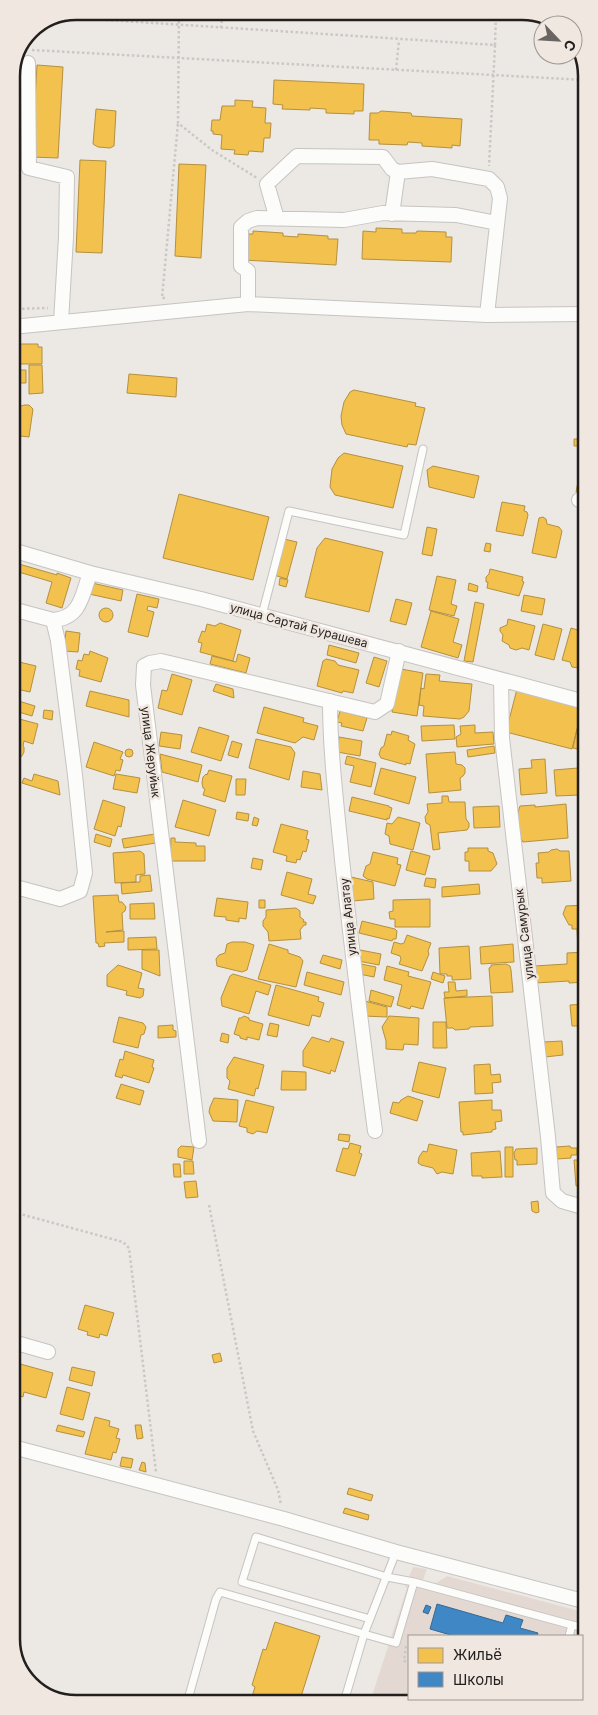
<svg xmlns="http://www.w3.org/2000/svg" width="598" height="1715" viewBox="0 0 598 1715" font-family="Inter,sans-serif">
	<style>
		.built { fill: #e4d9d2 }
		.green { fill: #f6cedc }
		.homes { fill: #f2c14e; stroke: #b4903f }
		.schools { fill: #3f88c5; stroke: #366893 }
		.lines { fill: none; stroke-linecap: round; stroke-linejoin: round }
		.lane-casing { stroke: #c6c4c1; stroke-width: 9 }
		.street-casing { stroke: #c6c4c1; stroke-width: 16 }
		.path { stroke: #cac8c7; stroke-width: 2.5; stroke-dasharray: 2.5 2.5; stroke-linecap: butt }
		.lane { stroke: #fcfcfb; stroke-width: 7 }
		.street { stroke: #fcfcfb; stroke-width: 14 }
		.labels { text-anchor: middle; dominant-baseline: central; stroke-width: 5; stroke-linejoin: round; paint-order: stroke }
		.street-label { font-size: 12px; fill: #221f1d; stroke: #f0e7e1 }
		.rim { fill: none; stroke: #221f1d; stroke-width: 2.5 }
	</style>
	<rect width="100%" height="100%" fill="#ece8e4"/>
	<path class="built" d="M413,1567l14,2 -4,11 13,3 11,-7 140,37v26l-5,15v-18h-173v63h134l-4,2 -169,1 37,-114 -2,-1z"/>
	<path class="green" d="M428,1699h60l-1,3h-60z"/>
	<path class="homes" d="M37,65l26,2 -5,91 -26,-1z
		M274,80l90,4 -1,27h-9v3l-28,-1v-4l-16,-1v2l-28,-1 1,-4 -10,-1z
		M235,100l18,1 -1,6 14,1 -1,15h6l-1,15h-6l-1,14 -14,-1 -1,4 -14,-1 1,-4 -14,-1 1,-14 -9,-1v-3h-2l1,-11h8l2,-14h13z
		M96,109l20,2 -2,35 -4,2 -12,-1 -5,-3z
		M381,111l30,2 1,3 50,3 -2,27 -8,-1v3l-30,-2v-3l-14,-1 -1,3 -28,-1v-4h-10l1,-27h8z
		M80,160l26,1 -4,92 -26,-1z
		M179,164l27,1 -5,93 -26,-2z
		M376,228l26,1v4h14l1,-2 29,1v5h6l-1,25 -89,-3 1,-28 13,1z
		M253,231l30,2v3l15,1v-3l30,2v3h10l-2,26 -93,-5 2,-26h8z
		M12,344h26v3h4v17h-30z
		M29,365h13l1,28 -14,1z
		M15,370h11v13h-11z
		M129,374l48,4 -1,19 -49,-4z
		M354,390l62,13 -1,3 10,2 -9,37 -8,-1 -1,3 -61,-13 -4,-9 -1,-9 3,-14 6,-10z
		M24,405h5l4,4 -4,28 -17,-2v-26z
		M582,424h3v14h-4z
		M574,439h11v7h-11z
		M584,451h1v42l-9,-1z
		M344,453l59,13 -10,42 -58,-13 -5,-8 2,-18 6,-11z
		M433,466l46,10 -5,22 -45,-11 -2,-17z
		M179,494l90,23 -16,63 -90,-22z
		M502,502l23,4 -1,5 3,1 1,3 -5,21 -27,-5z
		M543,517l3,2 1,5 12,3 3,4 -6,27 -24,-5 7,-35z
		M427,527l10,2 -5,27 -10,-2z
		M325,538l58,14 -14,60 -64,-15 12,-49z
		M284,539l13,3 -10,37 -13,-4z
		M486,543l5,1 -1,8 -6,-1z
		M12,562l45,13v-2l14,5 -9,30 -16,-5 6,-21 -40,-12z
		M490,569l33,8 -1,4 2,1 -5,14 -32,-8 1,-6h-2v-5l3,-3z
		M437,576l19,4 -5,24 6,2 -3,10 -25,-6z
		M280,578l8,2 -2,7 -7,-2z
		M92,583l31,7 -2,11 -32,-7z
		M469,583l9,3 -1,6 -9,-2z
		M137,594l22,5 -2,9 -9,-2 -1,4 7,2 -6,25 -20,-5z
		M524,595l21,4 -3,16 -21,-4z
		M396,599l16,4 -6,22 -16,-4z
		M475,602l9,2 -11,58 -9,-1z
		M99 615a7 7 0 1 1 14 0a7 7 0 1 1-14 0Z
		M431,611l28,8 -6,23 9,3 -4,13 -37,-11z
		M508,619l27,7 -6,24 -7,-2 -6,2 -6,-2 -1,-3 -7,-4 1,-6 -3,-4v-3l7,-3z
		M220,623l21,7 -8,31 -33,-9 2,-9 -4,-1 4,-11 3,1 2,-8 8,2z
		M543,624l19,5 -8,31 -19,-5z
		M571,628l14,4v34l-4,-2 -3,4 -6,-1 -2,-5 -8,-2z
		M66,631l14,2 -2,19 -14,-1z
		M329,645l30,8 -3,10 -29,-8z
		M90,651l18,7 -7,24 -22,-6 1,-6 -4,-1 2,-9 4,1 2,-7 5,1z
		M238,654l12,4 -4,15 -36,-9 2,-8 24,6z
		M12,657l3,1v3l21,5 -6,26 -18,-4z
		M374,657l13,4 -8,26 -13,-4z
		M326,659l9,2 3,4 21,5 -6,23 -10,-2 -1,2 -25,-7 6,-25z
		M401,669l22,4 -6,43 -25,-4z
		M172,674l20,6 -10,35 -24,-7 4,-18 5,1z
		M426,674l14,1 -1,6 33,3 -3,27 -5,6 -4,2 -37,-3 1,-10 -5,-1 2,-17 3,1z
		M216,684l17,5 1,9 -21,-7z
		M517,689l66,16 -11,44 -66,-17z
		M90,691l39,9v17l-43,-11z
		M12,699l23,7 -3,10 -20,-6z
		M264,707l40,11 -1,4 15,4 -4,14 -11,-3 -8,6 -38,-10z
		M44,710l9,1 -1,9 -9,-2z
		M340,711l27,7 -4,13 -22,-5 1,-3 -5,-1z
		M12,717l26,7 -5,20 -9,-3 -1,5 1,1v5l-2,4 -4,3 -4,14 -2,-1z
		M454,725l1,14 -33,2 -1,-15z
		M475,725v8l18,-1 1,12 -37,3 -1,-10 5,-3 -1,-8z
		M199,727l30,9 -8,25 -30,-9z
		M577,729l8,2v20l-12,-3z
		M392,731l17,5 -1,4 7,4 -5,20 -4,-1v2l-25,-7 -2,-4 2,-6 3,-2 3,-12 4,1z
		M161,732l21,3 -2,14 -21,-3z
		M339,737l23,4 -2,15 -23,-4z
		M256,739l35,8 4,6 -6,27 -40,-12z
		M232,741l10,3 -4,14 -10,-3z
		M94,742l29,10 -3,7 3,1 -3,11 -4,-1 -2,6 -28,-9z
		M494,746l1,7 -27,4 -1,-7z
		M125 753a4 4 0 1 1 8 0a4 4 0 1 1-8 0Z
		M455,752l1,12 6,1 3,3v5l-2,3 -3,2 1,12 -32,3 -3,-39z
		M160,754l42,11 -4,17 -36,-10z
		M347,756l29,7 -5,24 -21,-5 4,-16 -9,-2z
		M545,759l2,34 -26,2 -2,-26 13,-1 -1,-8z
		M381,768l35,9 -7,27 -35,-10z
		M578,768l2,27 -24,1 -2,-26z
		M209,770l23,6 -7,26 -22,-7 2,-6 -2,-1 -1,-5 1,-6 3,-3 1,1z
		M303,771l17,3 2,16 -21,-3z
		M34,774l24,7 2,14 -38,-12 2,-5 8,3z
		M116,774l24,4 -3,15 -24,-4z
		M236,779h10l-1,16h-9z
		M442,796h6l1,6h16l1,17 3,4v4l-2,3 -29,3 2,16 -7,1 -3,-25 -4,-2 -1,-6 3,-5 -1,-8 15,-1z
		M352,797l37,9v1l3,1 -3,11 -2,-1v2l-38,-9z
		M103,800l22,7 -4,20 -3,-1 -3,10 -21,-7z
		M183,800l33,10 -7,26 -34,-9z
		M566,804l2,34 -45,4 -4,-7 -1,-23 2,-6 15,-1v2z
		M499,806l1,21 -26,1 -1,-21z
		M237,812l12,2 -1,7 -12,-2z
		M254,817l5,2 -2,7 -5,-1z
		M398,817l22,6 -7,27 -23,-6 -1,-8 -4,-2 2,-11 5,1z
		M281,824l27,7 -2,8 3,1 -3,12 -3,-1 -3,9 -3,-1 -1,4 -10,-2 1,-5 -14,-4z
		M96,834l16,5 -2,8 -16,-5z
		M155,834l1,9 -32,5 -2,-9z
		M171,838h4v4l21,1v3h9v15h-35z
		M468,848h20v3l5,2 4,11 -6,7h-22v-10h-4v-9h3z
		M557,849l3,2h9l2,30 -29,2v-5h-5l-1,-15h3l-1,-10 11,-1 2,-2z
		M140,851l4,3 1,20 -9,1v7l-21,1 -2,-30z
		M411,851l19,5 -5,19 -19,-5z
		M373,852l25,6 -1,6 4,1 -6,21 -28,-7 -4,-3 3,-10 4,-2z
		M253,858l10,2 -2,10 -10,-2z
		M287,872l25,7 -4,15 8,2 -3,8 -32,-9z
		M150,875l2,16 -30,3 -1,-11 19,-1v-6z
		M351,877l22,5 1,17 -21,2z
		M426,878l10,1 -1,9 -11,-2z
		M479,884l1,10 -38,3v-10z
		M118,895l1,7h3l4,5 -1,4 -3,2 1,17 -17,2 18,-1v11l-20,1 1,3 -6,1 -1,-4h-2l-3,-47z
		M217,898l31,4 -2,17 -7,-1v4l-13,-2v-3l-12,-1z
		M430,899v28h-35v-8h-5l-1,-7 4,-1v-11z
		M259,900h6v8h-6z
		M154,903l1,16h-25v-15z
		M586,905v44l-8,1 -1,-21h-5v-4h-3l-6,-11 3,-8z
		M296,908l4,3v6l4,3 -1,2h3v3h-2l-4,5 1,9 -32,2 -1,-9 -5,-6v-5l3,-4v-7z
		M362,921l33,8 2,2 -1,8h-3l-1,2 -33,-8z
		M407,935l24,8 -3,8 1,3 -7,17 -23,-7 2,-5 -1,-3 -9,-3 3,-11 7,2 3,-1z
		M156,937l1,12 -29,1v-12z
		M232,942h13l9,3 -7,25 -5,2 -25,-6 -1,-7 3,-4 6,-2 2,-9z
		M269,944l19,6v3l12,4 3,4 -7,26 -38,-8z
		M513,944l1,18 -33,2 -1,-17z
		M469,946l2,33 -19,1v-4h-5v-2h-7l-1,-26z
		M142,950h17l1,26 -18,-7z
		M360,950l21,4 -2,11 -21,-4z
		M586,952v30l-17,1v-2l-34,2 -1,-17 33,-2v-11z
		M323,955l19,5 -2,9 -20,-6z
		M361,964l15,3 -2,10 -15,-3z
		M506,964l4,2 1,4 2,22 -22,1 -2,-25 2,-1v-2z
		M118,965l24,8 -4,15 6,1 -1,7 -3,2 -14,-3 1,-4 -20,-5v-11z
		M387,966l22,6 -1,4 23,6 -8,27 -12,-3 -1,3 -13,-4 5,-20 -18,-5z
		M307,972l37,10 -3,13 -37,-10z
		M433,972l12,4 -2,7 -12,-4z
		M233,974l38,11 -3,10 -12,-4 -7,23 -27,-8 -1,-8 9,-22z
		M448,982h7l1,9 11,-1v6l-22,2 -1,-6h5z
		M276,985l43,12 -1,4 6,2 -4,14 -8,-2 -3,11 -41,-11z
		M371,990l23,7 -3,10 -22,-6z
		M492,996l1,30 -23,1 -1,2 -14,1 -2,-2h-6l-3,-30z
		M365,1001l22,6v10l-23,-1z
		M586,1004v26h-7v-4h-7l-2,-21z
		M244,1016l5,2v2l14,4 -4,16 -12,-3v3l-7,-2v-2l-6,-2 5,-16h2z
		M389,1016l30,2 -1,27 -14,-1 -1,6 -17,-1v-8l-4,-14z
		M119,1017l24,6 3,4 -2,7 -3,1 -3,13 -25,-6z
		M433,1022h13l1,26h-14z
		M270,1023l9,2 -2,12 -10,-2z
		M173,1025v5l3,1v6l-18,1v-12z
		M222,1033l7,2 -1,8 -8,-2z
		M312,1037l17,5 2,-4 13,4 -9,30 -4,-2 -1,4 -27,-8v-15z
		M562,1041l1,14 -18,2 -1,-15z
		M125,1051l29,9 -2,7 2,1 -5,15 -26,-8 -1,3 -7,-2 5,-17 3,1z
		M234,1057l30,8 -6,24 -2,-1 -2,8 -26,-7 2,-8 -3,-3v-10z
		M583,1059h3v26h-3z
		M419,1062l27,6 -7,30 -27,-7z
		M490,1064l1,11 9,-1 1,8 -9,1 1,10 -18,1 -1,-29z
		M282,1071l24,1v18h-25z
		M121,1084l23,7 -4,14 -24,-7z
		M408,1096l15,5 -6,20 -27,-8 3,-11 6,1 2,-3z
		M214,1098l24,2 -1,22 -24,-1 -4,-9 1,-5z
		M246,1100l28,7 -7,26 -10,-2 -4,3 -6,-2v-4l-8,-2z
		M492,1100v10h9l1,11 -7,1 1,7 -4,1v2l-29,3v-3h-2l-2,-30z
		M581,1114h5v22l-1,-4 -2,1z
		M339,1134l11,1 -1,7 -11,-2z
		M350,1143l11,3 -2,7 3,1 -7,22 -19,-5 7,-23 5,1z
		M429,1144l28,6 -4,24 -11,-2 -5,2 -4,-6 -12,-3 -3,-2 1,-6 4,-6 4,1z
		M181,1146l13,1 -2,13 -14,-3v-8z
		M570,1146l1,2h6v7h-6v3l-14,1 -1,-12z
		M505,1147h8v30h-8z
		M537,1148v16l-20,1v-5h-2l-1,-7 2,-4z
		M500,1151l2,26 -20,1v-2h-10l-1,-23z
		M574,1160h12v26h-10z
		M184,1161h9l1,13h-10z
		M173,1164h7l1,13h-7z
		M196,1181l2,16 -12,1 -2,-16z
		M538,1201l1,11 -3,1 -4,-2 -1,-9z
		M85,1305l29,8 -7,23 -7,-2 -1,4 -12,-3 1,-3 -10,-3z
		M220,1353l2,8 -8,2 -2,-8z
		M13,1362l40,11 -7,25 -22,-6 -1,5 -9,-3 1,-4h-2z
		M72,1367l23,5 -3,14 -23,-6z
		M67,1387l23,6 -7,27 -23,-6z
		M95,1417l15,4 -1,5 10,3 -3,9 4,1 -4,14 -3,-1 -2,8 -26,-6z
		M58,1425l27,7 -2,5 -27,-6z
		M135,1425h6l2,13 -6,1z
		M122,1457l11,2 -2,9 -11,-2z
		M142,1462l3,1 1,9 -7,-2z
		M13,1485l6,2 -6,22z
		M349,1488l24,7 -2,6 -24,-7z
		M345,1508l24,7 -1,5 -25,-7z
		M275,1622l45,14 -21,67h-49l5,-16 -3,-2 11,-36 3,1z"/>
	<path class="schools" d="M437,1604l66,19 3,-8 17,5 -3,8 18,5 -1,3h-83l-24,-7z
		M426,1605l5,2 -3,7 -5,-2z"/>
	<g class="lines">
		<defs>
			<path id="lane" d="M262,615l27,-104 115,24 19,-86
				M396,1552l-32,82 32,9 18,-61
				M370,1619l-128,-37 14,-45 131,40 27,5 158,43
				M569,1636l3,-11 15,3
				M187,1703l29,-104 4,-7 144,42 -20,68"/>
			<path id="street" d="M28,63l1,105 38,9 -1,60 -5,85
				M392,214l6,-42
				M277,219l-10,-35 30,-28 86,1 9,12 6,3 34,-3 57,10 8,8 3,11 -13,117
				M248,304v-33l-7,-5v-39l7,-6 9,-3 87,2 39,-7 73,2 41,8
				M12,327l236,-23 239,11 98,-1
				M579,500l6,1
				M12,550l78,23 111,26 384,103
				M12,609l41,11 5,21 17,134 10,98 -5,18 -20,8 -48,-13
				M53,620c28,-2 29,-25 37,-47
				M501,680l1,58 46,399 5,56 9,8 24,7
				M330,701c0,53 7,107 12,159 10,91 21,181 33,271
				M199,1141l-56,-456 1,-19 6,-3 11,-2 214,51 12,-8 12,-53
				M13,1342l35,10
				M13,1447l271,72 112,33 191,50"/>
		</defs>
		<use href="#lane" class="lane-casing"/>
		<use href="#street" class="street-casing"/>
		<path class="path" d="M179,11l-1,112 34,27 45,28
			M61,17l434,28 -6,121
			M221,28l2,-17
			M495,45l1,-34
			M32,50l553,30
			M396,70l3,-30
			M165,298h-3l16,-175
			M12,309l36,-1
			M209,1205l44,226 25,59 3,15
			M13,1212l110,30 6,6 27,224
			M406,1646l-2,15 5,1
			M539,1699l3,1"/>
		<use href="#lane" class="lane"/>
		<use href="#street" class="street"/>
	</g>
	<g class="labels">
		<g class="street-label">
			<text transform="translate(299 625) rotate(15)">улица Сартай Бурашева</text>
			<text transform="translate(151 752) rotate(83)">улица Жеруйык</text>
			<text transform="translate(348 917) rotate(-96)">улица Алатау</text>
			<text transform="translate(524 934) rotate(-97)">улица Самурык</text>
		</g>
	</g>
	<path d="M0 0H598V1715H0ZM76 20H522A56 56 0 0 1 578 76V1639A56 56 0 0 1 522 1695H76A56 56 0 0 1 20 1639V76A56 56 0 0 1 76 20Z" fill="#f0e7e1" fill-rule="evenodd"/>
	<path class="rim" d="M76 20H522A56 56 0 0 1 578 76V1639A56 56 0 0 1 522 1695H76A56 56 0 0 1 20 1639V76A56 56 0 0 1 76 20Z"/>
	<rect x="408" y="1635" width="175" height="65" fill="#f0e7e1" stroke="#9e9793"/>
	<rect x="418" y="1648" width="25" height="15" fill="#f2c14e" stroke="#9e9793"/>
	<text x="453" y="1660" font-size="15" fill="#221f1d">Жильё</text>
	<rect x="418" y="1672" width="25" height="15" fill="#3f88c5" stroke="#9e9793"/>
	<text x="453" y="1685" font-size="15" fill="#221f1d">Школы</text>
	<g transform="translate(558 40) rotate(115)"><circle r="24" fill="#f0e7e1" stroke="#9e9793"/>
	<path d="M0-4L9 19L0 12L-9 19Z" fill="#696563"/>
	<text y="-8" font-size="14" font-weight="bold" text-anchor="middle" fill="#221f1d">С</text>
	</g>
</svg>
